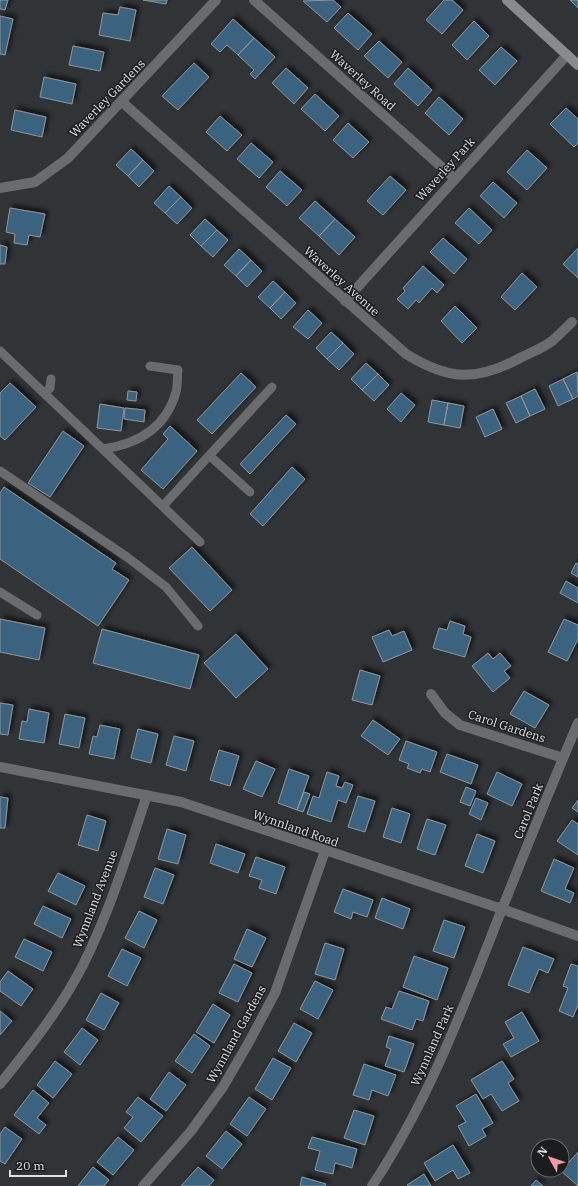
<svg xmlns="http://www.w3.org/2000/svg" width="578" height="1186" viewBox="0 0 578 1186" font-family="'IBM Plex Serif',serif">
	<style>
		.building { fill: #3b6480; stroke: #919598; filter: url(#shadow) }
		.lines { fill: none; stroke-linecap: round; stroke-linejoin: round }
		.lane { stroke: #6a6b6d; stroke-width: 9 }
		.street { stroke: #6a6b6d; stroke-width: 10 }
		.secondary { stroke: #888a8c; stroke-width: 10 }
		.labels { text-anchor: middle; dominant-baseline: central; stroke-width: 3; stroke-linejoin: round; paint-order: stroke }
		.street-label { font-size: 12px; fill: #dee0e2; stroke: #1a1c1d }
	</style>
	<defs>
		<filter id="shadow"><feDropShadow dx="3.5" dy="-3.5" stdDeviation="2" flood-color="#0009"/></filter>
	</defs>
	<rect width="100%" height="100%" fill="#313437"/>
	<path class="building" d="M0,0h8l-3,10 -5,-1z
		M143,0h24l-1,4z
		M333,0l8,7 -14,15 -24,-21z
		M444,0h8l11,10 -21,24 -16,-14z
		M570,0h8v8z
		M120,7l16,3 -6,31 -31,-6 4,-22 15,2z
		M348,13l24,21 -14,16 -24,-22z
		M0,16l13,3 -8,36 -5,-1z
		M233,19l21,19 -16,17 -11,-10 -7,7 -9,-8z
		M474,21l15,15 -22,24 -15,-15z
		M254,38l21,19 -20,22 -5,-5 4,-4 -16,-15z
		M379,41l23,21 -14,16 -24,-22z
		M73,46l31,6 -4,19 -31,-6z
		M501,47l16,14 -22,24 -16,-15z
		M194,63l15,14 -31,33 -16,-14z
		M286,68l22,20 -14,16 -22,-21z
		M408,68l24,22 -14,16 -24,-22z
		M44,77l32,7 -4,20 -32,-7z
		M315,94l24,22 -14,15 -24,-22z
		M439,97l24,22 -14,16 -24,-22z
		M566,108l12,11v24l-4,4 -24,-23z
		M15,110l31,7 -4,20 -31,-7z
		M220,116l22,19 -15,16 -21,-19z
		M348,123l21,19 -16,16 -20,-18z
		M251,143l22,19 -14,16 -22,-19z
		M131,149l12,11 -15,16 -12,-11z
		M527,150l20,18 -20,22 -20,-18z
		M143,160l11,11 -15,16 -11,-11z
		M280,171l22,19 -15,16 -21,-19z
		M390,176l16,14 -23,25 -16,-14z
		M493,182l24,21 -13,15 -24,-22z
		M169,186l12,11 -16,16 -11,-10z
		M181,197l11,11 -15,16 -12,-11z
		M315,201l20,18 -16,17 -20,-18z
		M10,208l35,6 -5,23 -11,-2 -2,10 -13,-2 1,-9 -9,-2z
		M469,208l23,22 -13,14 -24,-21z
		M205,219l12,11 -16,16 -11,-11z
		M335,219l20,18 -16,18 -20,-19z
		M217,230l11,10 -15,17 -12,-11z
		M443,238l24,21 -13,15 -24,-22z
		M0,245l7,2 -2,17h-5z
		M578,248v30l-15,-14z
		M239,249l12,11 -15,16 -12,-11z
		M251,260l11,11 -15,16 -11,-11z
		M423,266l21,19 -7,8 -5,-5 -13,15 -3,-3 -8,9 -11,-10 8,-8 -2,-3z
		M522,273l15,14 -22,23 -14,-13z
		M273,281l12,11 -15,16 -12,-11z
		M285,292l11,11 -15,16 -11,-11z
		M455,306l22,22 -15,15 -21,-22z
		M308,310l14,13 -14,16 -15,-12z
		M331,332l12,11 -16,16 -11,-11z
		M343,343l11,11 -15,16 -12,-11z
		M366,363l12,11 -16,16 -11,-11z
		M577,372l1,24 -5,3 -10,-20z
		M241,373l15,14 -44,47 -15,-14z
		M378,374l11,11 -15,16 -12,-11z
		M563,379l10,20 -15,7 -9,-20z
		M10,383l26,24 -31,33 -5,-4v-43z
		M535,389l10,20 -15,7 -9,-20z
		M128,391l9,1 -1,9 -9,-1z
		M401,393l14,12 -14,17 -14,-13z
		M521,396l9,20 -14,7 -10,-20z
		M432,400l16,3 -4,22 -16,-3z
		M448,403l16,3 -4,22 -16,-3z
		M100,404l24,4 -3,23 -24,-3z
		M125,408l20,2 -1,12 -20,-3z
		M493,409l9,20 -17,8 -9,-20z
		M286,415l10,9 -46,50 -10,-10z
		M170,426l27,25 -34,38 -22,-19 27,-31 -5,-5z
		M63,431l21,15 -34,51 -22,-14z
		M292,467l13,12 -42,47 -13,-12z
		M4,487l112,76 -4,6 17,11 -31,46 -98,-67v-66z
		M192,547l40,43 -22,21 -41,-43z
		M576,563l2,1v13l-7,-4z
		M566,581l12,7v15l-18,-10z
		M0,619l45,9 -6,32 -39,-8z
		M564,619l14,6v14l-11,22 -19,-9z
		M450,621l15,5 -2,8 8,3 -6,20 -32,-9 6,-20 8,2z
		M102,629l97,26 -9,34 -97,-26z
		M389,630l3,6 12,-5 8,19 -29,12 -11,-25z
		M236,634l32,35 -32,29 -32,-35z
		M488,653l5,6 7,-6 11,13 -7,5 6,7 -17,14 -21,-26z
		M360,670l20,6 -8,29 -20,-5z
		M524,691l25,14 -14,23 -25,-14z
		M0,703l13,2 -5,30 -8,-1z
		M29,709l20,4 -5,30 -25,-4 3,-18 5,1z
		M65,714l20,4 -6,30 -20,-4z
		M373,720l27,19 -12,16 -27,-19z
		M100,725l20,4 -6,30 -25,-5 4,-18 4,1z
		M138,729l20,5 -7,29 -20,-5z
		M174,736l20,5 -8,30 -20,-6z
		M406,741l31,11 -7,20 -8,-3 -2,4 -13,-5 2,-4 -10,-4z
		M219,750l20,6 -9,30 -20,-6z
		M447,754l31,11 -7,19 -31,-12z
		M256,761l19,8 -13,28 -19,-8z
		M289,769l20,7 -12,34 -19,-7z
		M327,772l12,4 -3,10 6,2 3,-6 8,3 -7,18 -8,-3 -7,22 -24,-8 6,-18 6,2z
		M497,772l25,12 -10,22 -25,-12z
		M466,787l10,4 -6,15 -10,-4z
		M304,792l6,2 -7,18 -6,-2z
		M358,796l17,5 -10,31 -17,-5z
		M0,797l8,1 -3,30h-5z
		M476,798l12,5 -7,17 -12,-6z
		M578,800v12l-6,-4z
		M392,808l18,6 -9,29 -18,-6z
		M87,815l19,6 -8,30 -20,-6z
		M427,819l19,6 -11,30 -18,-6z
		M572,820l6,4v31l-21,-14z
		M167,829l19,6 -8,29 -20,-5z
		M477,834l18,7 -12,32 -18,-7z
		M216,844l29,10 -7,19 -28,-10z
		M256,857l29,10 -9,27 -17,-6 3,-8 -13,-4z
		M554,859l20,9 -9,21 9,4 -4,10 -29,-12z
		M155,868l19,7 -11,29 -19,-7z
		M58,873l27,13 -9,19 -28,-14z
		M343,889l30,11 -6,17 -14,-5 -2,7 -17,-7z
		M382,898l28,11 -7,20 -28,-11z
		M43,906l28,13 -9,19 -28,-14z
		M139,911l18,9 -13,28 -19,-10z
		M444,920l21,7 -11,31 -21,-7z
		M247,929l19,9 -14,29 -18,-8z
		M24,939l28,13 -9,19 -28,-14z
		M325,943l19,6 -9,31 -20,-6z
		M523,947l31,12 -6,14 -9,-4 -10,24 -21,-8z
		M122,949l19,9 -14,28 -19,-10z
		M414,956l34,12 -11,32 -34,-13z
		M234,964l18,9 -14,29 -19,-9z
		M571,964l7,2v39l-5,12 -14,-6 9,-23 -5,-2z
		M8,971l25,18 -12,17 -21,-15v-9z
		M315,981l18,9 -15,29 -18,-10z
		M399,991l30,10 -6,20 -7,-2 -4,11 -31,-11 5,-12 6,2z
		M101,993l18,10 -15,27 -18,-10z
		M213,1004l17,11 -16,28 -18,-11z
		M0,1011l12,10 -12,14z
		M522,1012l17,29 -28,16 -8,-13 11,-6 -9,-16z
		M294,1023l18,10 -16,29 -18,-11z
		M82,1028l16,12 -18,25 -16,-13z
		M194,1034l16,12 -18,27 -17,-12z
		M389,1036l25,8 -10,28 -19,-6 6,-17 -5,-2z
		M273,1058l18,10 -19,32 -17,-11z
		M55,1061l17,13 -19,24 -16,-13z
		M502,1061l12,18 -6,4 11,18 -17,10 -11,-17 -8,5 -12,-19z
		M364,1064l32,11 -8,21 -16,-6 -3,10 -16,-5z
		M169,1072l17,13 -20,26 -16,-12z
		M33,1090l16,13 -12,15 9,7 -7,9 -25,-19z
		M476,1094l17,29 -11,6 4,7 -17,10 -11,-20 8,-4 -10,-16z
		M138,1097l25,19 -22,26 -17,-14 9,-11 -7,-5z
		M249,1097l17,12 -19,27 -17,-12z
		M354,1110l20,6 -9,29 -21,-7z
		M5,1127l17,12 -17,25 -5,-3v-27z
		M226,1131l16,13 -20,25 -16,-13z
		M118,1137l16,13 -21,25 -16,-13z
		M312,1137l45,12 -5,19 -17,-5 -2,11 -18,-4 5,-19 -12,-3z
		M453,1145l17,28 -12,6 -5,-9 -18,11 -11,-18z
		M578,1152v34l-17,-15z
		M93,1167l16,13 -5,6h-26z
		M198,1167l16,13 -5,6h-28z
		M424,1174l7,12h-23l-1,-1z
		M302,1177l24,7 -1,2h-25z
		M536,1180l7,6h-12z"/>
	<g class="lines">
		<path class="lane" d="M0,351l200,191
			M45,393l5,-5 1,-9
			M103,449c35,-5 63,-21 73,-57 2,-7 1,-15 2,-22l-28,-4
			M210,456l40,36
			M0,471l127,86 39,30 32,39
			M163,506l109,-119
			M0,592l37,23"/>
		<path class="street" d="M254,0l200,178
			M122,102l284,252c42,26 70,28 114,4 10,-5 23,-10 32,-17 7,-6 14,-13 20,-19
			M0,188l35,-6 33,-24 148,-158
			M345,301l222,-246
			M431,694l14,19 15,12 103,33
			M0,767l181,35 321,107 76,27
			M0,1084c30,-37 61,-76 83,-119 27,-54 45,-113 64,-170
			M143,1186l48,-55 32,-44 26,-45 26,-49 50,-142
			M372,1186c55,-82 90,-175 126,-267 26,-65 52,-131 80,-196"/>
		<path class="secondary" d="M507,0l71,65"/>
	</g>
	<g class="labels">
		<g class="street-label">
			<text transform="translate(363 80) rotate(42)">Waverley Road</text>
			<text transform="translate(107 98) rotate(-46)">Waverley Gardens</text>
			<text transform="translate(445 169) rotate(-48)">Waverley Park</text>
			<text transform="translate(342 281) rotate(42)">Waverley Avenue</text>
			<text transform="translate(507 726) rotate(18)">Carol Gardens</text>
			<text transform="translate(528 811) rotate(-68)">Carol Park</text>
			<text transform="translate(296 828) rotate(19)">Wynnland Road</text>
			<text transform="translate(95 899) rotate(-69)">Wynnland Avenue</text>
			<text transform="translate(236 1034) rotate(-61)">Wynnland Gardens</text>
			<text transform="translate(432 1045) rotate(-66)">Wynnland Park</text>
		</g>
	</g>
	<g transform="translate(550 1158) rotate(310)"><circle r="19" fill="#1a1c1d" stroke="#686a6c"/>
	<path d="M0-3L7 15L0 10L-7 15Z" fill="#f39aa8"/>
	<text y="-6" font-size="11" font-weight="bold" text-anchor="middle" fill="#dee0e2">N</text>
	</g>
	<path d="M10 1170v6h56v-6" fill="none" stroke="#dee0e2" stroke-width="2"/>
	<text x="16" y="1170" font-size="12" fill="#dee0e2" stroke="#1a1c1d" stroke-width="3" paint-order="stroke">20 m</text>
</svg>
